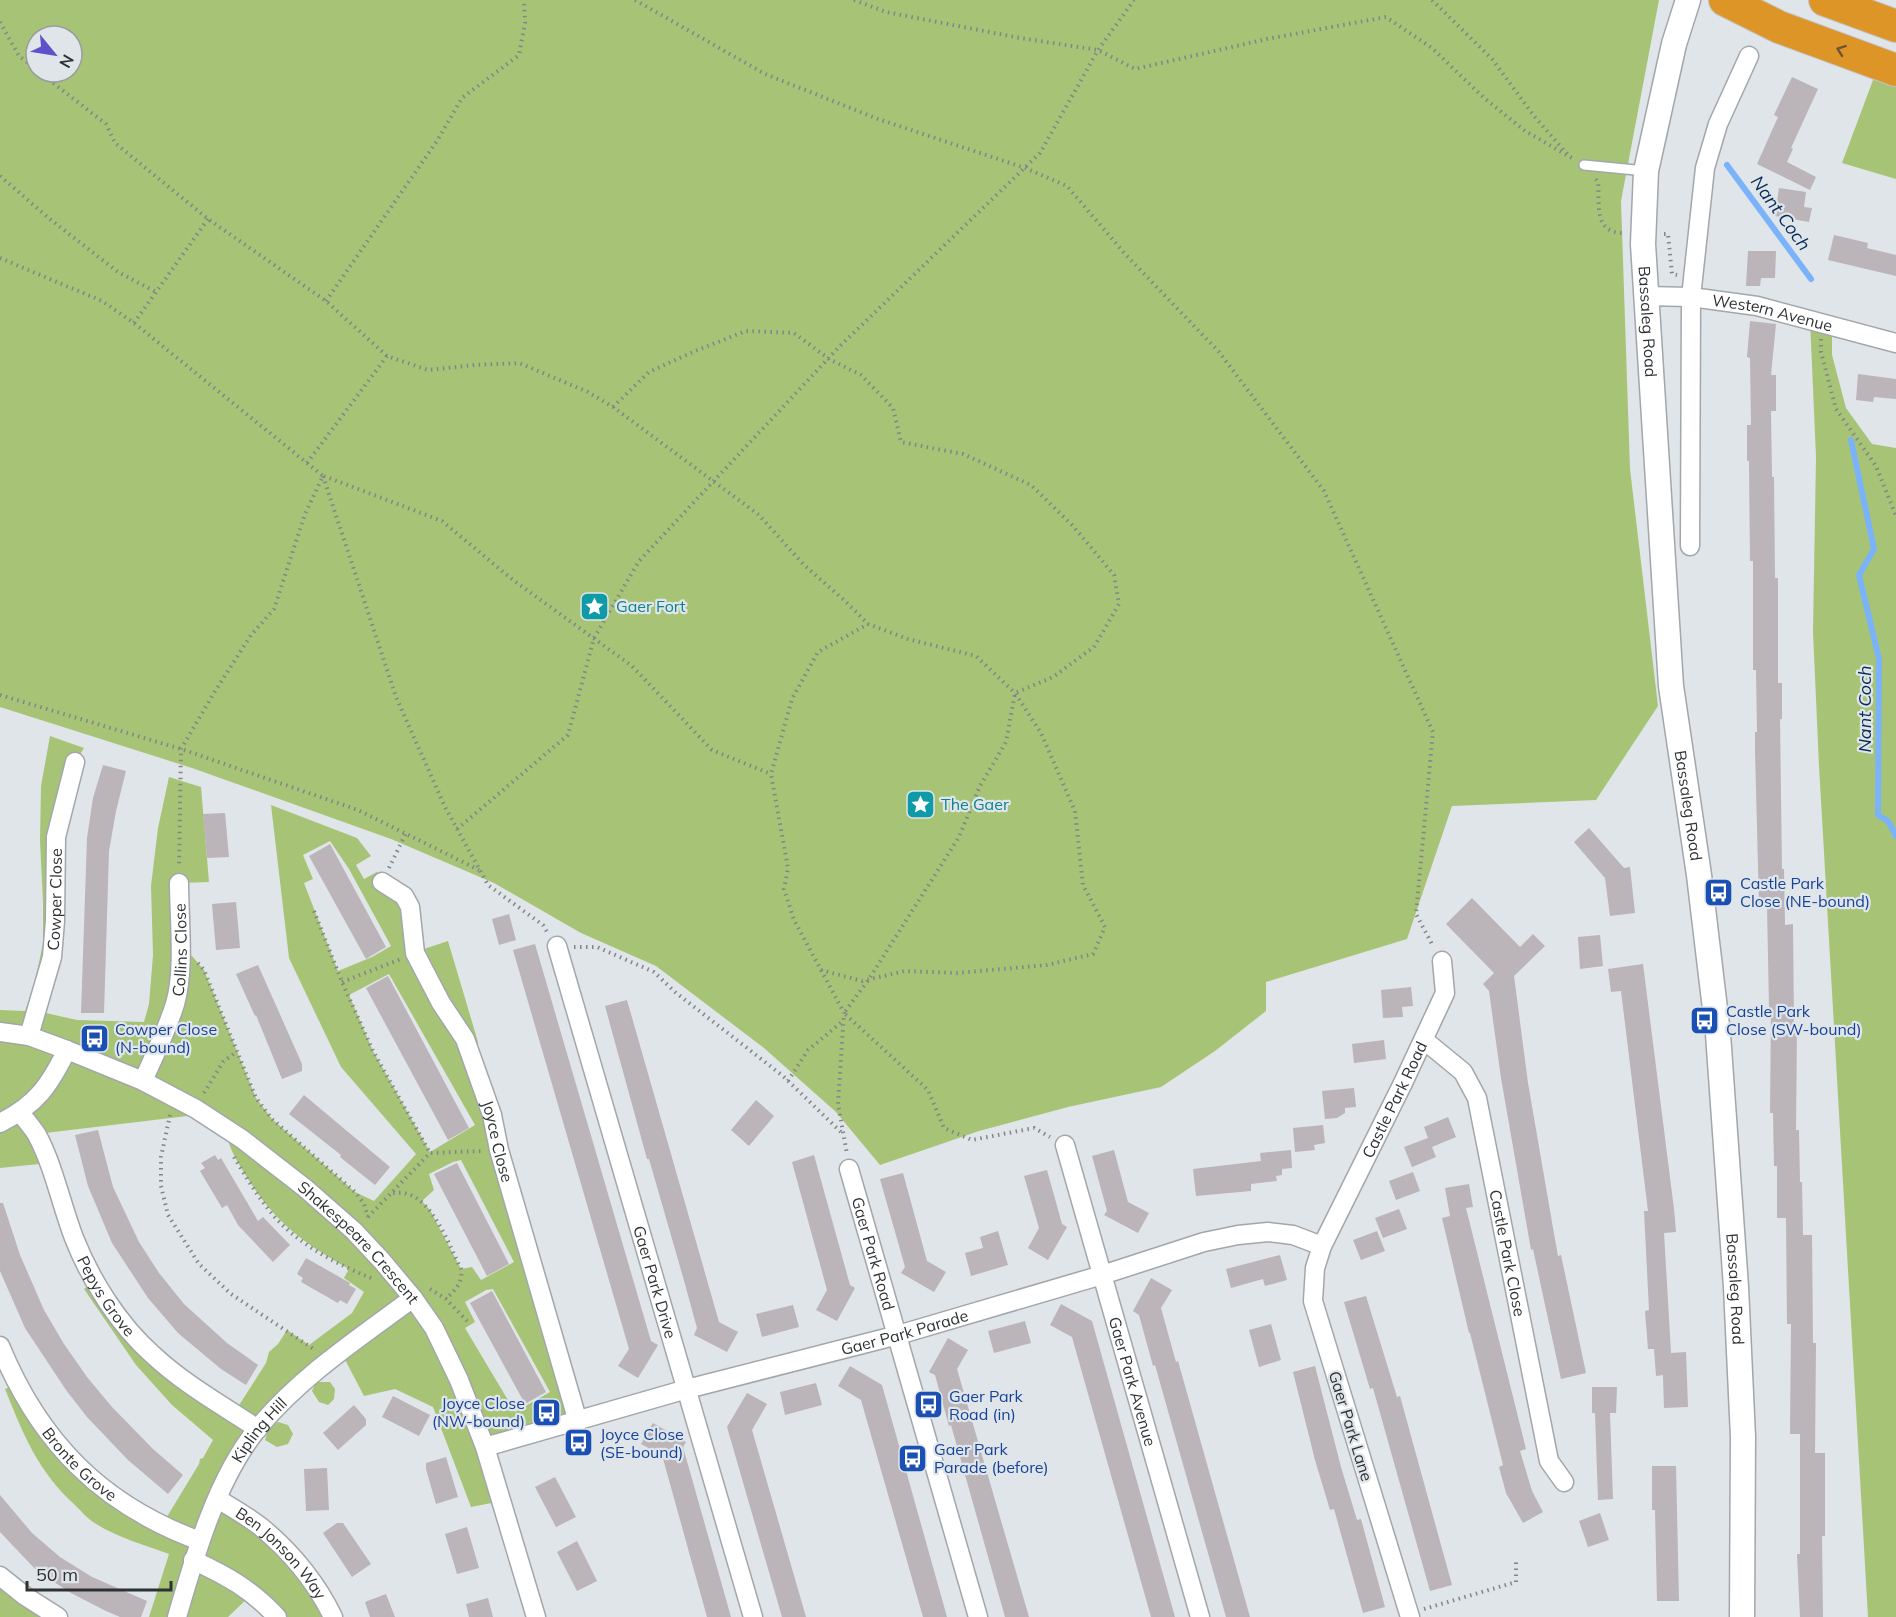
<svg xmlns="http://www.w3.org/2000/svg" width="1896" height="1617" viewBox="0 0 1896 1617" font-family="Mulish,sans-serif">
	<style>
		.green { fill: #a7c476; fill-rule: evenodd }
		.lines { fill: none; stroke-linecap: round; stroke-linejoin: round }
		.stream { stroke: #7bb3fb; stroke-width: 6 }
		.building { fill: #bbb4b8 }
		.lane-casing { stroke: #a1a7ab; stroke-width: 12 }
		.street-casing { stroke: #a1a7ab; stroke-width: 21 }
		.secondary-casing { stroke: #a1a7ab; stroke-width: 27 }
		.highway-casing { stroke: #c1c2c2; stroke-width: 34 }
		.path { stroke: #828689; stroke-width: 4; stroke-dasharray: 1.5 4.5; stroke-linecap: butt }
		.lane { stroke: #fff; stroke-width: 9 }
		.street { stroke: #fff; stroke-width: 18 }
		.secondary { stroke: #fff; stroke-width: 24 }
		.highway { stroke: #de9528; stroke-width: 32 }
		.oneway { stroke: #6c5530 }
		.labels { text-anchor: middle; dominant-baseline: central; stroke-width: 4.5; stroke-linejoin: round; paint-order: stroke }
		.street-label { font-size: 16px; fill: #2f3234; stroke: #dfe5e9 }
		.culture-label { font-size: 16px; fill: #0d838f; stroke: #dfe5e9; text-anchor: start }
		.transit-label { font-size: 16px; fill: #164399; stroke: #dfe5e9; text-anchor: start }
		.water-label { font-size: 18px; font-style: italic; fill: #062c59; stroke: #dfe5e9 }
	</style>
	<rect width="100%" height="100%" fill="#dfe5e9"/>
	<path class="green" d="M0,0h1659l-38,201 9,268 28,237 -62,94 -144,6 -45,133 -141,43v29l-51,40 -54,36 -93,20 -89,24 -99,34 -44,-53 -72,-64 -108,-82 -75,-33 -87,-50 -103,-44 -199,-71 -192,-61zM36,36h36v36h-36z
		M1879,64l17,6v109l-54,-16z
		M1810,320l22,7v28l14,53 26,36 24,4v1169h-28l-49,-851 -6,-134 3,-175z
		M50,736l34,12 -9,14 -20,118 -18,131 40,9 67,2 5,-18 4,-49 -2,-69 7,-58 11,-51 32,10 8,95 -30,1 1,71 12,2 12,14 52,128 16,21 83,73 19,9 42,-47 -75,-87 -52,-109 -18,-153 86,33 14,18 -15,9 8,14 13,-7 5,10 22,14 11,56 33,-11 30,101 -5,19 105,361 -92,25 16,54 -31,6 -38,-100 -38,-18 -31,7 -23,-44 -47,39 -76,107 41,28 74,91h-56l-25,-23 -24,23h-79l20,-63c-25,-9 -53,-17 -76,-32 -6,-4 -12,-11 -17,-16 -38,-34 -53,-72 -71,-117l13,-5 50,74 94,67 37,-61 1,-5 3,-1 10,-18 -41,-35 -36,-40 -52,-76 11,-8 34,48 105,84 32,-50 3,-11 9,-8 9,-14 22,15 43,-32 12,-21 -20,-14 5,-9c-47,-27 -75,-47 -104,-95 -11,-18 -16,-26 -20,-46l-21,-14 -167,20 12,29 -49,5v-158l25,1 9,-24 9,-44v-41l-3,-61 1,-55zM330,841l19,28 42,77 -19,11 -34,14 -34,-88 9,-4 -10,-24zM389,974l86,151 -45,27 -57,-101 -24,-56zM461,1160l53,102 -33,18 -9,-13 -11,2 -31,-59 -8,-9 12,-11 -5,-16 24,-12zM493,1289l57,103 -35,20 -50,-84 10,-6 -10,-20 21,-12z
		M316,1382h14l5,7 -1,10 -6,6 -9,-3 -7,-11z
		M278,1422l10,3 5,9 -5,10 -11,3 -12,-7 4,-12z
		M0,1576l58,41h-58z"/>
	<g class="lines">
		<path class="stream" d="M1727,165l84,114
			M1851,440l23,109 -15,26 20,84 -1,156 10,6 8,15"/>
	</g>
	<path class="building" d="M1792,77l26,12 -27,59 2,1 -6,13 29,15 -6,13 -53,-26 21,-47 -4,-2z
		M1779,188l27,4 -2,15 8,1 -3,14 -34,-6z
		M1834,235l34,8 -1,5 29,7v21l-68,-16z
		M1748,251h28l-1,27h-14l-1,8h-14z
		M1750,321l26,3 -5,51h5v36h-5l1,66h2l1,101h3v105h4v36h-2l2,150h2l1,56 8,-1 1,102h3l-1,104h3l1,52h2l1,53h9l1,108h3l-1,110h10v83h-3l1,81h-23l-3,-63h3v-120h-10l1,-110h-4l-1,-106h-9v-52h-3l-1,-53h-3l1,-105h-2l-2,-103h-8l-4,-155v-18h2l-1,-62h-3v-109h-3l-1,-100h-2v-36h4l-1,-67 -3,-1z
		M1858,374l38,5v20l-22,-2 -1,5 -17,-2z
		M103,765l23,6 -10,40 -7,40 -5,162h-23l6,-175 6,-40z
		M225,813l4,44 -22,1 -4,-44z
		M1589,828l35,40 6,-1 5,46 -25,3 -5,-38 -31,-36z
		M330,844l56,103 -20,12 -57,-103z
		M1472,898l48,49 13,-13 12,12 -31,30 14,107 25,145 5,28 3,-1 25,118 -25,6 -28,-130 -2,1 -30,-172 -12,-87 -6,-7 11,-11 -48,-49z
		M236,902l4,46 -24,2 -4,-46z
		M509,914l7,26 -17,5 -7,-26z
		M1600,935l3,31 -23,3 -2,-32z
		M535,944l116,397 7,4 -20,33 -20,-12 11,-17 -116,-399z
		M1643,964l31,245 2,23 -12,1 7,120 15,-1 2,55 -24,1 -1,-33 -7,1 -2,-27h-6l-3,-38 4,-1 -5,-99h4l-27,-220 -10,1 -3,-23z
		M258,965l44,99v7l-20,8 -26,-64 -1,1 -19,-42z
		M388,976l81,152 -21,12 -82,-152z
		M1411,987l2,19 -11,1 1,10 -20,1 -2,-28z
		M627,1000l92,322 19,10 -11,20 -33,-17 3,-7 -14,-51 -34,-118h-2l-42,-153z
		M1384,1040l2,19 -32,4 -2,-19z
		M1354,1088l2,19 -11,1v5l-8,5 -12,1 -3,-28z
		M304,1095l86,72 -15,18 -35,-28 1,-2 -52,-41z
		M756,1100l18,16 -25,30 -18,-16z
		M1448,1117l8,20 -24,10 4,10 -24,10 -8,-20 24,-9 -4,-11z
		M1323,1125l2,18 -11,2 1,5 -20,2 -2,-24z
		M98,1130l15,57 26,55 20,31 25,31 43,39 31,22 -12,20 -25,-16 -43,-36 -30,-35 -36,-55 -24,-57 -13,-51z
		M1114,1150l14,52 21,11 -11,20 -34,-18 3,-4 -15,-55z
		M1291,1150l1,18 -10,1v6l-6,1 1,5 -26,3v7l-55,5 -3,-27 68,-8 -1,-8z
		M215,1155l3,5 3,-2 37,63 5,-4 27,28 -17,17 -35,-37 -11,-20 -5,3 -22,-37 5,-3 -4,-5z
		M814,1155l36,130 5,3 -18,33 -21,-11 11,-20 -35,-128z
		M457,1163l52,101 -22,12 -53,-102z
		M1047,1170l15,54 5,3 -19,33 -20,-12 11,-20 -15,-52z
		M1413,1172l7,19 -24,9 -7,-19z
		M903,1173l24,88 19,11 -12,20 -33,-19 4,-6 -25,-88z
		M1469,1184l4,23 -7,1 60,241 -6,2 12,40 11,21 -20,11 -17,-30 -7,-26 4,-2 -33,-132h-1l-27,-115 8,-2 -5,-28z
		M0,1203h3l17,52 24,55 20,34 23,33 25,30 41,42 30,26 -15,19 -40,-34 -41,-43 -21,-27 -41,-62 -25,-57z
		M1399,1209l8,20 -24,9 -8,-20z
		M998,1231l10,34 -37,11 -6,-23 18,-5 -3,-11z
		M1377,1231l8,20 -24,9 -8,-20z
		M1280,1255l7,25 -22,6 -2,-7 -32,9 -5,-19z
		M306,1258l44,25 -1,2 7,4 -9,15 -7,-4 -2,3 -37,-21 2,-4 -6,-4z
		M1151,1278l21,12 -11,18 15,54 2,-1 72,256h-24l-71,-252 -2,1 -14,-51 -6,-4z
		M492,1291l54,101 -21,12 -55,-101z
		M1366,1296l31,101 3,-1 52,189 -22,6 -57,-203 -3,1 -26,-87z
		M1061,1304l31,17 83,296h-24l-79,-280 -22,-12z
		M793,1305l6,22 -37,10 -6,-23z
		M1025,1321l6,22 -37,10 -6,-22z
		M1271,1324l10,36 -22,7 -10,-37z
		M948,1338l20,12 -11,19 72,248h-24l-54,-192 -2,1 -14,-51 -6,-3z
		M850,1366l32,19 65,232h-24l-62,-217 -23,-14z
		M1315,1366l26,101 16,53 4,-1 24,88 -22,6 -29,-104 -4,1 -15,-50 -22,-88z
		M816,1383l6,22 -37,10 -5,-23z
		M1592,1387h25l-1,26h-6l3,86 -15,1 -3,-87h-3z
		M747,1393l20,11 -15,26 54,187h-24l-55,-190z
		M393,1396l37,19 -11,21 -37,-19z
		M354,1405l12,14v6l-28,25 -15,-17z
		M653,1423l33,19 -3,5 48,170h-24l-45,-162 -21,-11z
		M446,1457l12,40 -22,7 -10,-35v-6z
		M1652,1466h24l3,135h-22l-2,-91h-3z
		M327,1468l2,42 -23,1 -2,-42z
		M555,1477l21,40 -20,10 -21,-40z
		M0,1495l32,38 28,24 32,20 55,24 -6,16h-21l-14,-6 -35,-18 -34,-22 -37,-39z
		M1600,1513l9,27 -21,7 -9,-26z
		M337,1523h6l28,41 -19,13 -29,-44z
		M467,1527l12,41 -22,6 -12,-40z
		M577,1541l20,40 -20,10 -20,-39z
		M386,1594l9,23h-25l-5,-15z
		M488,1598l5,19h-24l-3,-13z"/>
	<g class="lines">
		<defs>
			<path id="lane" d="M1584,165l62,6"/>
			<g id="street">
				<path id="s1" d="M1645,296l46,1 66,9 139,37"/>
				<path d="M1690,546l1,-249 14,-129 13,-44 31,-68"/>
				<path id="s2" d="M382,882l22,14 6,11 5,46 26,50 24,36 27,76 7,35 79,272"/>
				<path id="s3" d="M557,946l196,671"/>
				<path id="s4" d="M0,1032l29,4 38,14 76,31 53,28 46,30 63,49 49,43 28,30 31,37 21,30 25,52 26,67 51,170"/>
				<path id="s5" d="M29,1036l23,-79 3,-36 1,-84 19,-75"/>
				<path id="s6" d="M1424,1040l39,32 14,26 72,363 15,21"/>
				<path id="s7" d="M143,1081c11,-25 24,-51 32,-77 10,-34 4,-85 4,-121"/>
				<path id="s8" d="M20,1113c6,7 12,14 17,22 17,32 24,69 37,103 17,43 45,87 79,117 31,29 70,51 105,74"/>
				<path d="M0,1123c37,-19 49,-37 67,-73"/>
				<path id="s9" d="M1065,1145l135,472"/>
				<path id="s10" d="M849,1169l129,448"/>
				<path id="s11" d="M0,1346c40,97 102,159 200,195"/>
				<path id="s12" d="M485,1447l202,-58 211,-54 204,-60 102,-33 34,-7 30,-3 25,3 29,11"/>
				<path id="s13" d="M218,1499c14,9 29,17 43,28 29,24 55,55 72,90"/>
				<path d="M193,1560c34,16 58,29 84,57"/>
				<path d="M0,1576l25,20 33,21"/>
				<path id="s14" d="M177,1617c18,-62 40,-139 81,-189 43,-52 101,-90 155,-130"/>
				<path id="s15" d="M1410,1617l-97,-316 2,-33 7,-22 81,-163 42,-90 -3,-32"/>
			</g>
			<g id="secondary">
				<path id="s16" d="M1688,0l-14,44 -28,127 -3,73 28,442 28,189 19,159 18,253 7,150 -1,180"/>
			</g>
			<path id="highway" d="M1725,0l54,27 117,43
				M1825,0l71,26"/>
		</defs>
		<use href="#lane" class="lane-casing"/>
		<use href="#street" class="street-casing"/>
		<use href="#secondary" class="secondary-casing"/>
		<use href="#highway" class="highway-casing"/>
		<path class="path" d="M635,0l130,74 113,45 147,49 42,18 58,68 94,98 105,139 109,241 -17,182 17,32
			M854,0l32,12 134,26 78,12 37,19 132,-30 119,-22 46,31 51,49 42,34 47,27
			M1432,0l60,59 42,57 34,39
			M0,22l19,34 17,13
			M39,72l67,52 9,19 93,76 118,82 61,55 41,14 47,-5 44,-2 69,29 25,15 146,108 44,49 42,37 23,23 40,15 68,17 39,37 26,40 34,78 8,74 22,42 -12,27 -46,11 -90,8 -52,-2 -43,10 -41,-11 -27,-50 -10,-31 4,-21 -17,-94 21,-75 26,-47 50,-28
			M0,176l51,44 67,52 38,20
			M1596,179l2,3c2,23 -5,50 25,51
			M1664,234h4l4,40 5,1
			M0,258l102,43 32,22 189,153 -18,38 -31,95 -23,26 -37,58 -33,56 -2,118
			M326,301l111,-160 25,-43 57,-43 6,-32 -1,-23
			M134,323l74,-104
			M1821,339v13l15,57 40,57 20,50
			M613,407l36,-35 46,-21 51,-20 48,2 35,26 32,16 32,33 8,34 62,12 68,31 42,41 41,49 5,29 -25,43 -41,30 -38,16 -9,49 -26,44 -21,51 -90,142 -25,34 84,77 16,38 28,12 62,-12 16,9
			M307,463l80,-107
			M323,476l73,221 49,110 43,78 55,40 4,7
			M324,476l118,45 71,59 119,86 80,84 59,24
			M0,695l181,54 177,61 121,60
			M457,829l111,-94 26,-97 45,-77 200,-214 201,-194 58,-103 36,-50
			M389,868l17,-35
			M314,911l28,71 31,69 57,102
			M574,947h23l57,25 21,20 108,84 61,59
			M198,963l6,7 52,128 16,21 83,73 9,12 4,13
			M821,970l23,43 -6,91 9,50
			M342,982l59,-23
			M788,1081l20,-31 35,-29
			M204,1093l19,-31 13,-10
			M170,1115l-9,42v29l7,29 31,49 32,30 84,56
			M234,1157c12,20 24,40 39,58 25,29 63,49 98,63
			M393,1193c5,0 10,-1 14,1 26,6 43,53 54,75 2,14 -6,21 -15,30
			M368,1217l62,-64 53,-2
			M430,1289l16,10 23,24
			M1424,1609l92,-27v-21"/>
		<use href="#lane" class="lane"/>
		<use href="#street" class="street"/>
		<use href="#secondary" class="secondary"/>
		<use href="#highway" class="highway"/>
	</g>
	<defs><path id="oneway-chevron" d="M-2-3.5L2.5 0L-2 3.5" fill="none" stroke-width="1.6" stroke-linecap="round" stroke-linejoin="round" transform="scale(1.5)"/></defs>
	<use class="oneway" href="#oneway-chevron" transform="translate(1841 50) rotate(-160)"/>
	<defs>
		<symbol id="sight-square" viewBox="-11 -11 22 22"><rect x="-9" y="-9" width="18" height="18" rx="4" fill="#0f9aa8" stroke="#dfe5e9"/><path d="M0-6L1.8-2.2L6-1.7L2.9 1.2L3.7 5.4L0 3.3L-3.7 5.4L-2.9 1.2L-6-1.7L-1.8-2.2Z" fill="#fff"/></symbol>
		<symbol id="bus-square" viewBox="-11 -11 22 22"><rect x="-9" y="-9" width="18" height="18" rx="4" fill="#1a4fb4" stroke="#dfe5e9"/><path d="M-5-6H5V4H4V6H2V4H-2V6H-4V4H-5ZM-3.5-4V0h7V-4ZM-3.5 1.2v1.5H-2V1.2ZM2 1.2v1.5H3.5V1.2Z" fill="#fff"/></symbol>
	</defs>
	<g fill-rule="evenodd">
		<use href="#sight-square" x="578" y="590" width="33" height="33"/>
		<use href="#sight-square" x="904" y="788" width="33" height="33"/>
		<use href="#bus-square" x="1702" y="876" width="33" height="33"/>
		<use href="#bus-square" x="1688" y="1004" width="33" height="33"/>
		<use href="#bus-square" x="78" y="1022" width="33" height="33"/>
		<use href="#bus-square" x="912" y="1388" width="33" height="33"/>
		<use href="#bus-square" x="530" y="1396" width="33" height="33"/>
		<use href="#bus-square" x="562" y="1426" width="33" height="33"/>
		<use href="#bus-square" x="896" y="1442" width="33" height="33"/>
	</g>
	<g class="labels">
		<g class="street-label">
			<text stroke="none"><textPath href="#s1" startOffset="129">Western Avenue</textPath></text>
			<text stroke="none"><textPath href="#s16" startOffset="327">Bassaleg Road</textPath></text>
			<text stroke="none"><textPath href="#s16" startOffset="813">Bassaleg Road</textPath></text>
			<text stroke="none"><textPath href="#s5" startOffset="140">Cowper Close</textPath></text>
			<text stroke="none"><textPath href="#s7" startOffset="138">Collins Close</textPath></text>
			<text stroke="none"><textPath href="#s15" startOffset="550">Castle Park Road</textPath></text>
			<text stroke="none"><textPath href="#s2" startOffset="292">Joyce Close</textPath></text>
			<text stroke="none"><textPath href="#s4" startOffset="423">Shakespeare Crescent</textPath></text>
			<text stroke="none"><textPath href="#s6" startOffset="238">Castle Park Close</textPath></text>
			<text stroke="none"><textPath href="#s10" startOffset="88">Gaer Park Road</textPath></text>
			<text stroke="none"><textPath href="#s3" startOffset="350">Gaer Park Drive</textPath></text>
			<text stroke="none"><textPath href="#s16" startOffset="1299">Bassaleg Road</textPath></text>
			<text stroke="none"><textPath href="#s8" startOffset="204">Pepys Grove</textPath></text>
			<text stroke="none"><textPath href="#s12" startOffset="435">Gaer Park Parade</textPath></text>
			<text stroke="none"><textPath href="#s9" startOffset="246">Gaer Park Avenue</textPath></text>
			<text transform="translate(1351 1426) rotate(73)">Gaer Park Lane</text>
			<text stroke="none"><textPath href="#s14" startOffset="206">Kipling Hill</textPath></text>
			<text stroke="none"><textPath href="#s11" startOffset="144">Bronte Grove</textPath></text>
			<text stroke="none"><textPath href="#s13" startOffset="84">Ben Jonson Way</textPath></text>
		</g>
		<g class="culture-label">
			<text x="616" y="606">Gaer Fort</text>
			<text x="941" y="804">The Gaer</text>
		</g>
		<g class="transit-label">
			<text x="1740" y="883">Castle Park<tspan x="1740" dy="18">Close (NE-bound)</tspan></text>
			<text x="1726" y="1011">Castle Park<tspan x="1726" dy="18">Close (SW-bound)</tspan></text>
			<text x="115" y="1029">Cowper Close<tspan x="115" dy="18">(N-bound)</tspan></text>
			<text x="949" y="1396">Gaer Park<tspan x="949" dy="18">Road (in)</tspan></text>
			<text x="525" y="1403" text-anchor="end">Joyce Close<tspan x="525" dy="18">(NW-bound)</tspan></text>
			<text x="600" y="1434">Joyce Close<tspan x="600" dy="18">(SE-bound)</tspan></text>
			<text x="934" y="1449">Gaer Park<tspan x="934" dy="18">Parade (before)</tspan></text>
		</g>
		<g class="water-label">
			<text transform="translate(1781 213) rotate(54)">Nant Coch</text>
			<text transform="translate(1864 709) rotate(-90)">Nant Coch</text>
		</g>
	</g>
	<g transform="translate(54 54) rotate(120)"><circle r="28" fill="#dfe5e9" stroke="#999da1" stroke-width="1.5"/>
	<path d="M0-4.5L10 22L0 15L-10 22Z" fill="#5d52ca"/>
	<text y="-9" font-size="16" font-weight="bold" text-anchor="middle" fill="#2f3234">N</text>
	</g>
	<path d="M27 1581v9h144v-9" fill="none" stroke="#2f3234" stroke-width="3"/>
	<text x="36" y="1581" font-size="18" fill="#2f3234" stroke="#dfe5e9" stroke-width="4.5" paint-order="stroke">50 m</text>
</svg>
